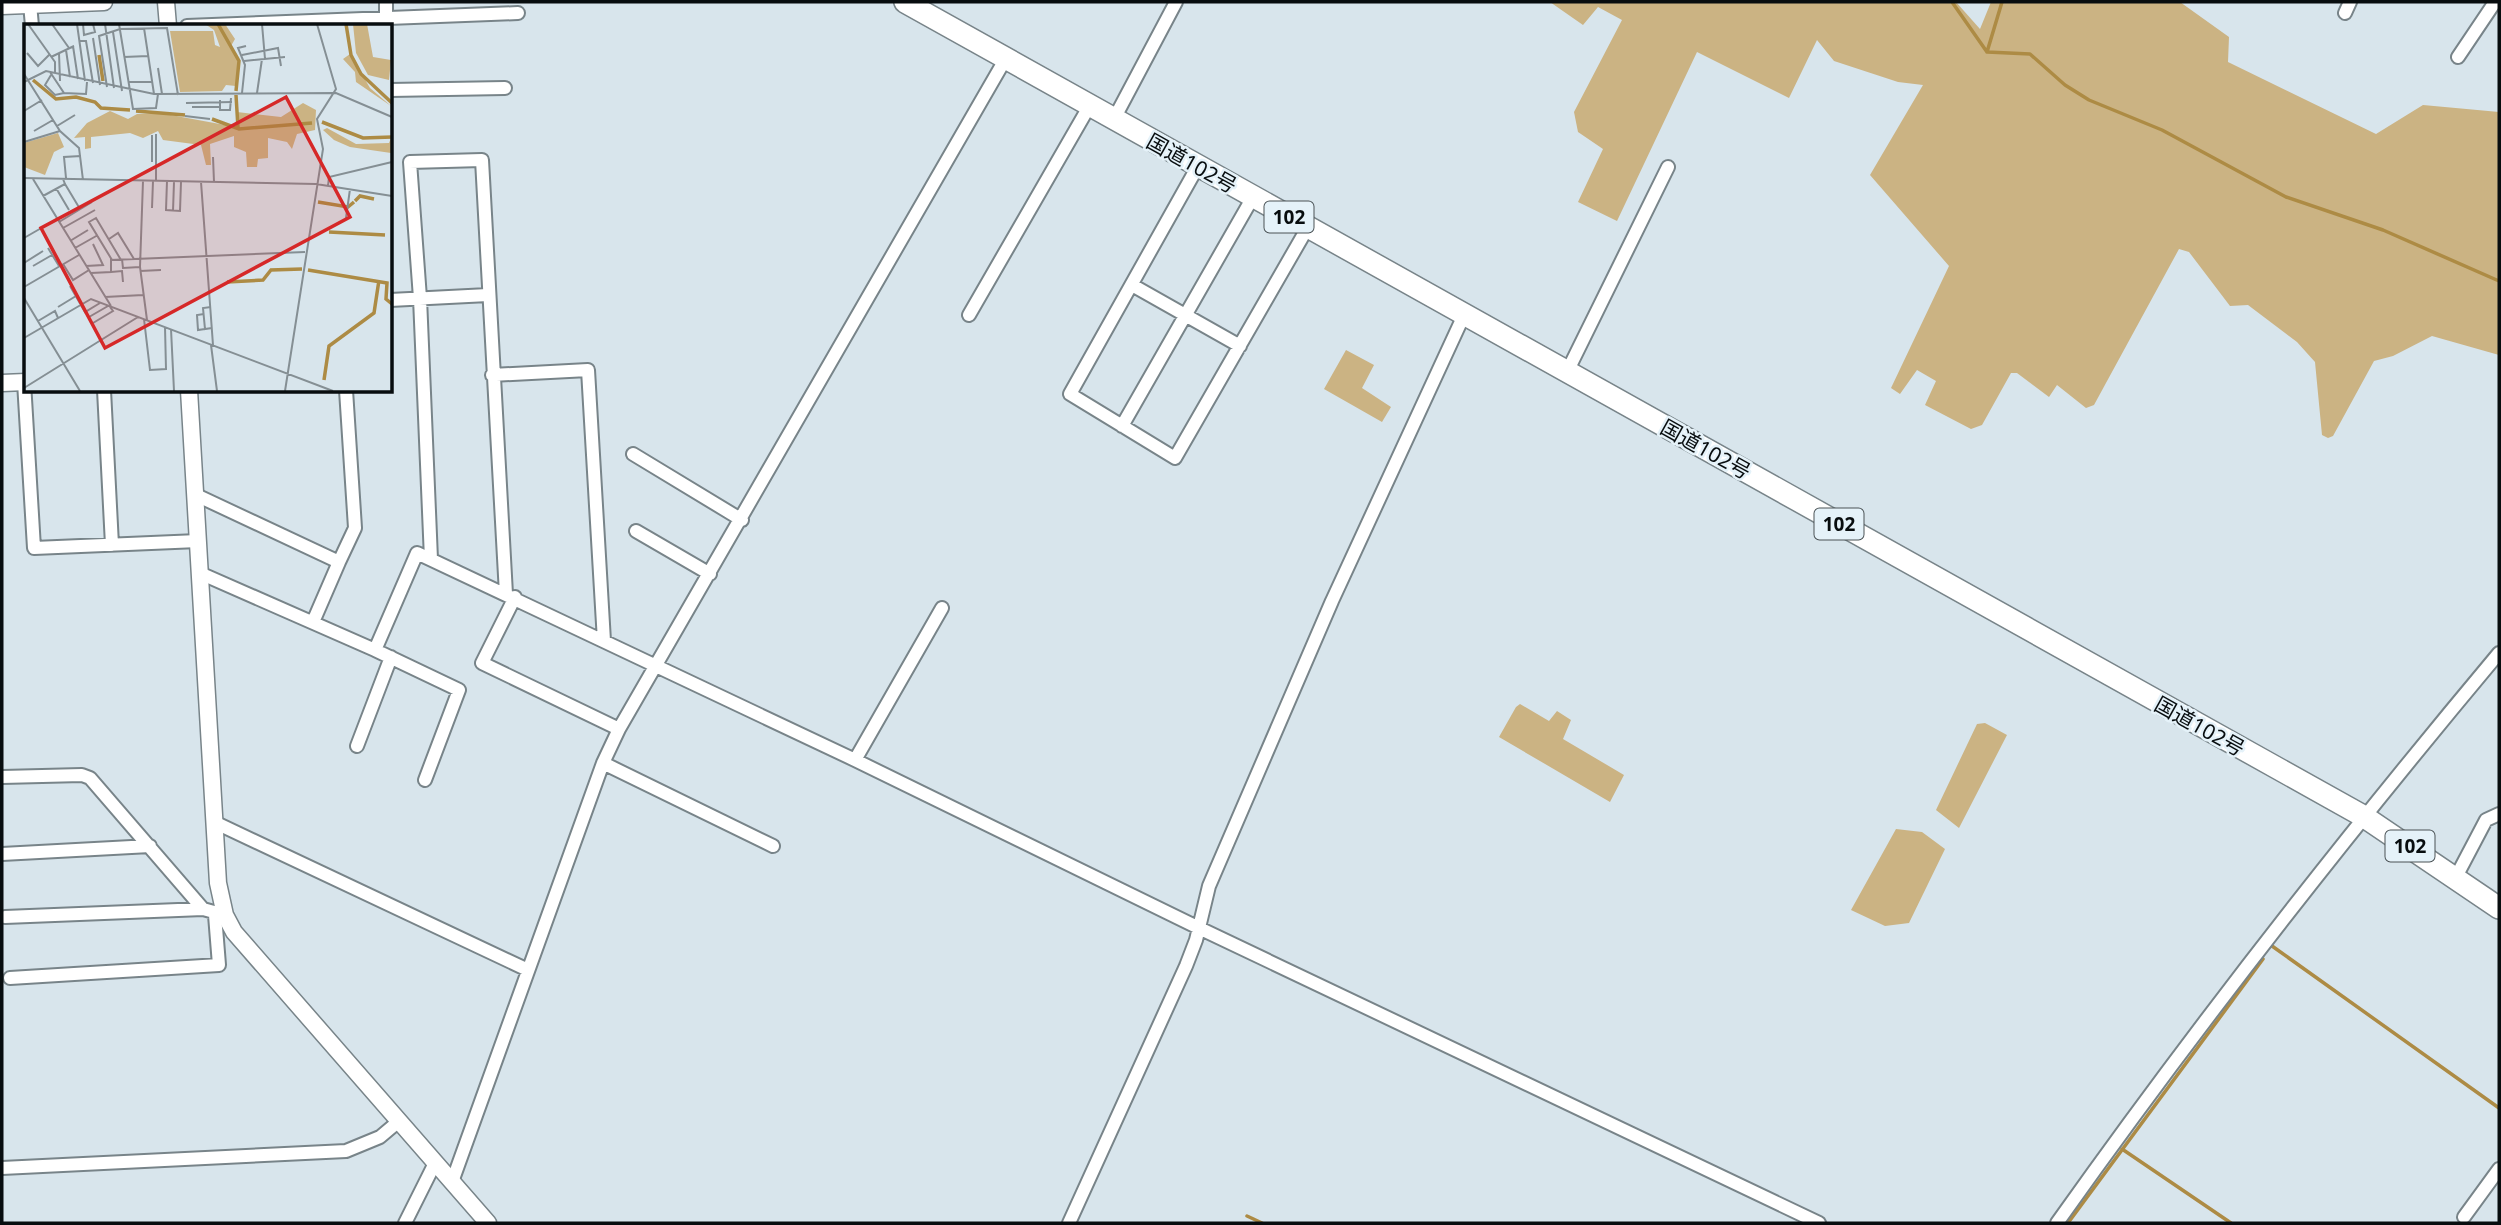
<svg xmlns="http://www.w3.org/2000/svg" width="2501" height="1225" viewBox="0 0 2501 1225" font-family="'Noto Sans','Noto Sans JP',sans-serif">
	<style>
		.green { fill: #cbb383 }
		.lines { fill: none; stroke-linecap: round; stroke-linejoin: round }
		.stream { stroke: #ad8b44; stroke-width: 3.5 }
		.minor-casing { stroke: #788489; stroke-width: 16 }
		.tertiary-casing { stroke: #788489; stroke-width: 19 }
		.trunk-casing { stroke: #788489; stroke-width: 24 }
		.minor { stroke: #fff; stroke-width: 12 }
		.tertiary { stroke: #fff; stroke-width: 16 }
		.trunk { stroke: #fff; stroke-width: 21 }
		.labels { text-anchor: middle; dominant-baseline: central; stroke-width: 5; stroke-linejoin: round; paint-order: stroke }
		.shield { fill: #e5f2f9; stroke: #4a5255; stroke-width: 2 }
		.shield-label { font-size: 19px; font-weight: bold; fill: #080d0f }
		.street-label { font-size: 21px; fill: #080d0f; stroke: #e5f2f9 }
		.inset-river { fill: none; stroke: #ad8b44; stroke-width: 3.5 }
		.inset-road { fill: none; stroke: #858f94; stroke-width: 2 }
		.view { fill: #d62828; fill-opacity: 0.15; stroke: #d62828; stroke-width: 3.5 }
		.inset-edge { fill: none; stroke: #080d0f; stroke-width: 3.5 }
	</style>
	<rect width="100%" height="100%" fill="#d8e5ec"/>
	<path class="green" d="M1550,2h406l24,27 11,-27h189l49,35 -1,25 148,72 47,-29 76,7v243l-67,-19 -39,20 -19,5 -41,75 -5,2 -6,-3 -7,-73 -18,-20 -49,-37 -18,1 -41,-54 -10,-3 -85,156 -8,3 -29,-23 -8,12 -32,-24h-6l-29,52 -11,4 -46,-24 11,-24 -19,-11 -17,24 -9,-6 58,-122 -79,-91 53,-90 -25,-3 -64,-21 -17,-21 -28,58 -92,-46 -80,169 -39,-19 25,-53 -25,-17 -4,-20 48,-92 -24,-13 -15,18z
		M1346,350l28,15 -12,23 29,19 -9,15 -58,-33z
		M1520,704l29,17 8,-10 14,9 -8,19 61,36 -14,27 -111,-65 17,-30z
		M1985,723l22,12 -48,93 -23,-18 41,-86z
		M1896,829l26,3 23,17 -36,74 -24,3 -34,-16z"/>
	<g class="lines">
		<path class="stream" d="M1952,2l35,50 43,2 35,31 24,15 73,30 124,67 97,33 116,51
			M1987,52l15,-50
			M2272,946l227,162
			M2122,1149l109,74
			M1247,1216l15,7
			M2068,1223l195,-264"/>
		<defs>
			<path id="minor" d="M386,2v18
				M30,4l2,22
				M2345,13l5,-11
				M187,26l331,-13
				M2458,57l37,-55
				M390,90l115,-2
				M1114,119l62,-117
				M1198,166l-128,228 105,64 133,-231
				M1132,285l108,61
				M390,300l98,-5
				M969,315l121,-210
				M1567,372l101,-205
				M492,375l96,-5 16,271
				M24,382l10,166 164,-7
				M104,390l8,155
				M1122,426l131,-229
				M633,454l109,66
				M196,495l143,67 16,-34 -9,-138
				M636,531l74,43
				M431,559l-11,-261 -10,-136 72,-2 24,434
				M202,574l173,76 42,-97 438,207 344,168 620,295
				M515,597l-33,66 137,66
				M313,622l26,-60
				M375,650l84,40 -34,90
				M357,746l34,-89
				M855,760l87,-152
				M603,763l170,83
				M2,777l80,-2 8,3 113,131 22,6
				M214,822l314,148
				M2,854l148,-8
				M2456,877l30,-57 13,-6
				M5,917l198,-8
				M10,978l209,-13 -4,-50
				M2,1168l344,-17 34,-14 19,-16
				M452,1182l151,-419 16,-34 387,-671
				M2464,1217l35,-48
				M405,1223l30,-60
				M1069,1223l117,-257 10,-26 13,-54 123,-285 132,-286
				M2057,1223c139,-196 288,-386 442,-570"/>
			<path id="tertiary" d="M166,2l2,24
				M2,6l102,-4
				M2,383l24,-1
				M189,390l29,493 7,32 9,17 254,291"/>
			<path id="trunk" d="M905,2l1458,814 136,92"/>
		</defs>
		<use href="#minor" class="minor-casing"/>
		<use href="#tertiary" class="tertiary-casing"/>
		<use href="#trunk" class="trunk-casing"/>
		<use href="#minor" class="minor"/>
		<use href="#tertiary" class="tertiary"/>
		<use href="#trunk" class="trunk"/>
	</g>
	<g class="labels">
		<g class="shield">
			<rect x="1264.5" y="201.5" width="49" height="31" rx="5"/>
			<rect x="1814.5" y="508.5" width="49" height="31" rx="5"/>
			<rect x="2385.5" y="830.5" width="49" height="31" rx="5"/>
		</g>
		<g class="shield-label">
			<text x="1289" y="217">102</text>
			<text x="1839" y="524">102</text>
			<text x="2410" y="846">102</text>
		</g>
		<g class="street-label">
			<text transform="translate(1192 163) rotate(29)">国道102号</text>
			<text transform="translate(1706 449) rotate(29)">国道102号</text>
			<text transform="translate(2200 726) rotate(29)">国道102号</text>
		</g>
	</g>
	<g transform="translate(24 24)">
		<rect width="368" height="368" fill="#d8e5ec"/>
		<path d="M181,0h20l10,15 -4,7 8,12 -3,28 -10,-1 -4,6 -42,1 -10,-61h43l2,14 5,2 -6,-17zM329,0h14l6,33 18,3 -2,20 -21,-5 -12,-22zM326,30l20,34 21,18 -35,-24 -1,-10 -12,-13zM279,79l13,7 -1,20 -18,4 -5,15 -5,-7 -19,-4v20l-10,1 -1,8h-10l-1,-15 -12,-5v-11l-24,8 1,21h-5l-5,-20 -38,-5 -5,-9 -15,7 -13,-5 -39,4v11l-6,1v-12l-11,1 13,-15 23,-12 18,8 9,-5 23,-1 76,14 1,-15 44,5zM303,104l29,16 33,-1 2,-5v15l-41,-6 -16,-7 -11,-10zM34,109l6,14 -10,5 -9,23 -21,-8v-24z" fill="#cbb383"/>
		<path class="inset-river" d="M194,0l21,37 -3,30M322,0l5,31 10,19 31,29M75,31l4,26M9,56l23,19 20,-2 19,5 6,6 29,2M212,71l2,33M112,87l49,4M188,95l27,10 73,-6M298,98l41,16 29,-1M331,177l5,-5 14,3M294,178l30,5 6,-5M305,208l56,3M284,246l79,13 -1,16 6,5M203,258l36,-2 8,-10 31,-1M300,356l5,-34 45,-33 5,-33"/>
		<path class="inset-road" d="M4,0l27,38v11M28,0l17,24M53,0l8,57M59,0l1,11 11,-3 -2,-8M81,0l9,64M95,0l14,85 23,-1 2,-14M238,0l3,35M120,4l10,66M89,8l9,59M69,14l7,47M56,17h6l7,42M49,22l5,33M42,26l4,27M3,29l11,13 11,-11M35,29l1,28M218,31l36,-7 3,18M27,33l23,-11M100,33l24,-1M220,37l41,-4M134,44l4,26M26,48l14,21 22,1 1,-12M0,50l36,57 19,17 4,32M27,51l-6,10 10,10 9,-2M0,58l22,-11 108,23 182,-1 56,24M104,58h24M83,63l-8,-51 21,-7 47,-1 11,67M218,69l3,-28 -7,-17 8,-2M233,69l5,-34M196,76v10h10l1,-12M162,79l46,-1M168,83h28M0,87l18,-11M161,92l25,3M33,102l18,-11M10,107l19,-11M128,111v27M0,118l36,-11M189,133l1,25M0,154l292,6 76,12M42,154l-2,-21 17,-1M9,155l78,127M119,157l-3,86 7,53M132,157v-47M143,157l-1,29 14,1 1,-29M177,158l12,163M41,160l15,25M304,162l1,-9 63,-15M32,164l13,22M19,172l22,-12 -2,-5M128,184l1,-27M149,187l1,-29M322,194l4,-29M35,198l33,-20M39,204l32,-18M0,214l33,-19M85,215l9,-6 16,26M46,217l18,-11M24,224l11,18M51,224l23,-13M98,235l1,9 17,-1M88,236l-23,-38 7,-4 25,42M0,239l19,-12M39,240l10,16 16,-10M9,242l19,-11M62,242l17,-1 -10,-21M116,247l21,-1M87,248l11,-1 1,11M67,249l20,-1v-12l194,-8M46,262l15,26 15,-9M0,263l55,-32M81,273l38,-2M0,274l56,93M34,283l18,-11M187,283l-8,1 2,21 7,-1M180,290l-7,1 1,15 7,-1M65,293l19,-11M120,295l6,51 16,-1 -1,-42M14,297l17,-10 3,7M69,299l20,-12 -3,-4M147,305l3,62M0,314l67,-39 242,92M187,321l6,46M0,364l114,-71M261,367l38,-242 -6,-30 19,-30 -19,-65"/>
		<path class="view" d="M262,73l64,120 -245,131 -64,-120z"/>
		<rect width="368" height="368" class="inset-edge"/>
	</g>
	<rect width="2501" height="1225" fill="none" stroke="#080d0f" stroke-width="7"/>
</svg>
